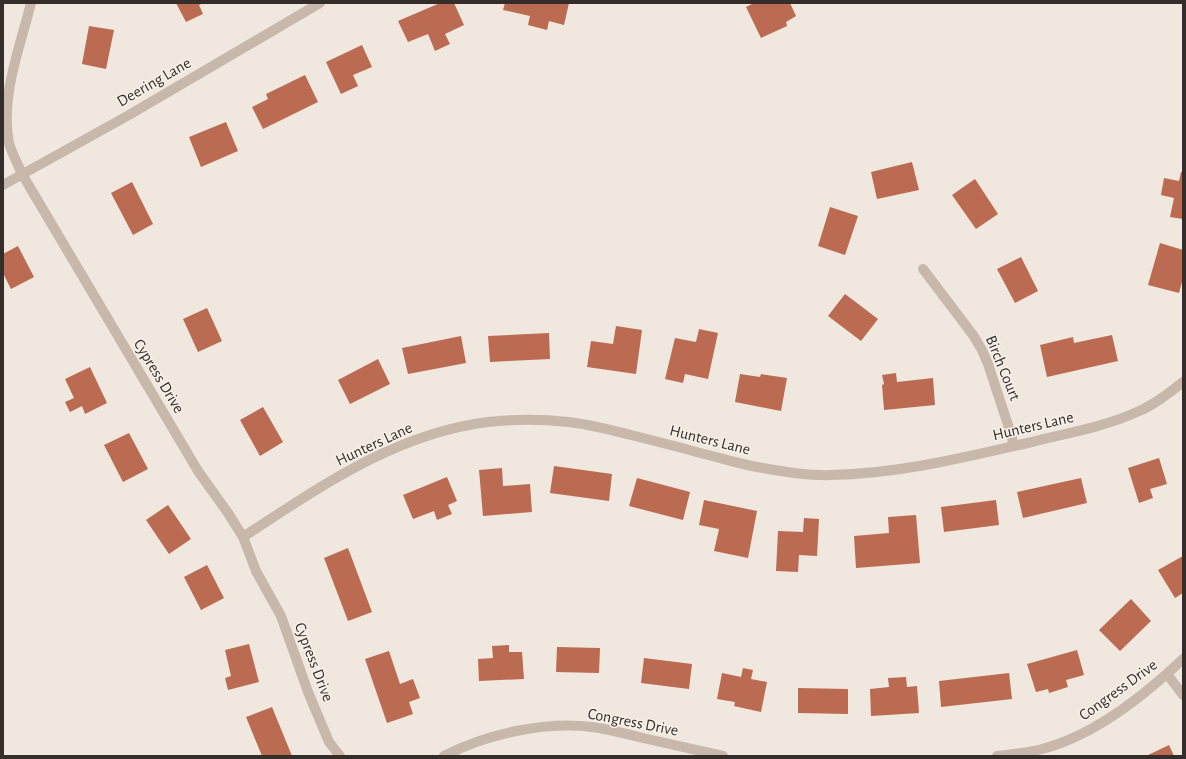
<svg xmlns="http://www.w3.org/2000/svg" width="1186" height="759" viewBox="0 0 1186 759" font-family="'Alegreya Sans',sans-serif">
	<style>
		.building { fill: #ba6b51 }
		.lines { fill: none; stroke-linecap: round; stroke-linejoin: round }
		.minor { stroke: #c7b8ab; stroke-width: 10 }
		.labels { text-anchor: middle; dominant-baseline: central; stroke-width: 3; stroke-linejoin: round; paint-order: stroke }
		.street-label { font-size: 16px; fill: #352d29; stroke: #f8f1e9 }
	</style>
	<rect width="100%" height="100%" fill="#f0e7de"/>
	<path class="building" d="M176,3h27l-4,2 4,9 -17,8z
		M440,3h14l10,22 -19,9 5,10 -15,7 -7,-17 -20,8 -10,-21z
		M505,3h64l-5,22 -15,-4 -2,9 -19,-5 2,-9 -27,-6z
		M754,3h36l6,13 -10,6 1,4 -26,12 -15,-31z
		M89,26l25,4 -8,39 -24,-5z
		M362,45l10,22 -19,8 5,11 -17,8 -15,-32z
		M305,75l13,27 -55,27 -11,-22 16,-8 -2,-5z
		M226,122l12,29 -37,16 -12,-30z
		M912,162l7,28 -42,9 -6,-27z
		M1181,172h2v47l-13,-2 4,-19 -13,-3 3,-17 15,3z
		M975,179l23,35 -22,15 -24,-34z
		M132,182l21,42 -20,11 -22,-42z
		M830,207l28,9 -13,39 -27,-9z
		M1160,243l23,7v28l-4,15 -31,-8z
		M18,246l16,31 -23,12 -8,-16v-19z
		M1021,257l17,34 -23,12 -18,-34z
		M845,294l33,25 -17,22 -33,-25z
		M207,308l15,33 -24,11 -15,-33z
		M616,326l26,4 -6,44 -49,-7 4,-26 22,3z
		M699,329l19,4 -10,46 -23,-5 -2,9 -18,-4 10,-41 21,4z
		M549,333l1,26 -60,3 -2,-26z
		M1112,335l6,26 -71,16 -7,-32 33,-8 1,6z
		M461,336l5,27 -58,11 -6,-26z
		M378,359l12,25 -40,20 -12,-24z
		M90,367l17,36 -22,11 -3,-8 -12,6 -5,-10 9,-4 -9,-19z
		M896,373l1,9 36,-4 2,27 -51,5 -2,-25 2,-1 -2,-9z
		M740,374l20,3 1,-3 26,4 -6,33 -46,-9z
		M263,407l20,35 -23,14 -20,-36z
		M129,433l19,36 -25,13 -19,-37z
		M1159,458l8,26 -17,5 3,9 -14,5 -11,-35z
		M554,466l58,8 -3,27 -59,-8z
		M502,468l1,18 27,-2 2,28 -49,4 -4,-46z
		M447,477l10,24 -9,4 4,9 -15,6 -3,-9 -21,8 -10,-24z
		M637,478l53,14 -7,28 -54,-14z
		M1081,478l6,25 -64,15 -6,-26z
		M704,500l53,11 -9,47 -34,-7 5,-22 -20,-4z
		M996,500l3,25 -55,7 -3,-25z
		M168,505l23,34 -22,15 -23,-34z
		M916,515l4,48 -64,5 -2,-32 35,-3 -1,-16z
		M804,518l15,1 -2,37 -18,-1 -1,17 -22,-1 2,-40 25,1z
		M348,548l24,64 -24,9 -24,-63z
		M1183,556v37l-8,5 -17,-28z
		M207,565l17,33 -23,12 -17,-33z
		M1131,599l20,22 -31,30 -21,-21z
		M249,644l10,38 -31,8 -3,-12 6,-2 -6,-26z
		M509,645v7h13l2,27 -45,2 -1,-22 15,-1 -1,-12z
		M557,647l43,1 -1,25 -43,-1z
		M1077,650l7,25 -18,5 2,7 -19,6 -1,-4 -12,3 -9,-28z
		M389,651l11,33 13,-5 7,19 -11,4 4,12 -26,9 -22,-64z
		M644,658l48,6 -3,25 -48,-6z
		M743,668l10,2 -2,9 16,3 -6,30 -27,-6 1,-4 -18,-3 5,-26 19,4z
		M1009,673l3,26 -71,8 -2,-26z
		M906,677l1,10 10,-1 2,27 -48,3 -1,-27 19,-2 -1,-9z
		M798,688l50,1v25l-50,-1z
		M272,707l20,49h-30l-16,-39z
		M1169,745l5,11h-28z"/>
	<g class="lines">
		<path class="minor" d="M31,3c-11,45 -31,93 -22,140 3,11 9,21 13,31l176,297 30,42 15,24 13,34 25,45 27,76 21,50 11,14
			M3,185l126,-70 191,-112
			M923,269l50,66 9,15 6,14 22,67 4,15
			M243,537c75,-49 153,-104 245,-115 27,-3 54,-3 80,0 21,2 42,8 63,13 24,6 48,12 73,19 17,4 35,10 53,13 24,4 49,9 74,8 68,-1 135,-18 201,-33 35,-9 72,-15 105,-30 17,-7 32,-19 46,-30
			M1167,674l16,21
			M444,756c42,-22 101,-35 148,-29 17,2 34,7 51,11 26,6 53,12 80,18
			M997,756c15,-2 30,-3 45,-7 52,-13 103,-54 141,-90"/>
	</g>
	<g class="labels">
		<g class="street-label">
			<text transform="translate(154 82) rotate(-30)">Deering Lane</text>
			<text transform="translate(1003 368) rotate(68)">Birch Court</text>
			<text transform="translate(159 376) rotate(59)">Cypress Drive</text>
			<text transform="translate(1033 426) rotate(-13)">Hunters Lane</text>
			<text transform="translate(710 440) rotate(14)">Hunters Lane</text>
			<text transform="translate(374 444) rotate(-25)">Hunters Lane</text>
			<text transform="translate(314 662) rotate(69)">Cypress Drive</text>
			<text transform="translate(1118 690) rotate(-36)">Congress Drive</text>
			<text transform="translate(633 722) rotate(11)">Congress Drive</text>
		</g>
	</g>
	<rect width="1186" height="759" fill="none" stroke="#352d29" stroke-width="8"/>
</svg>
